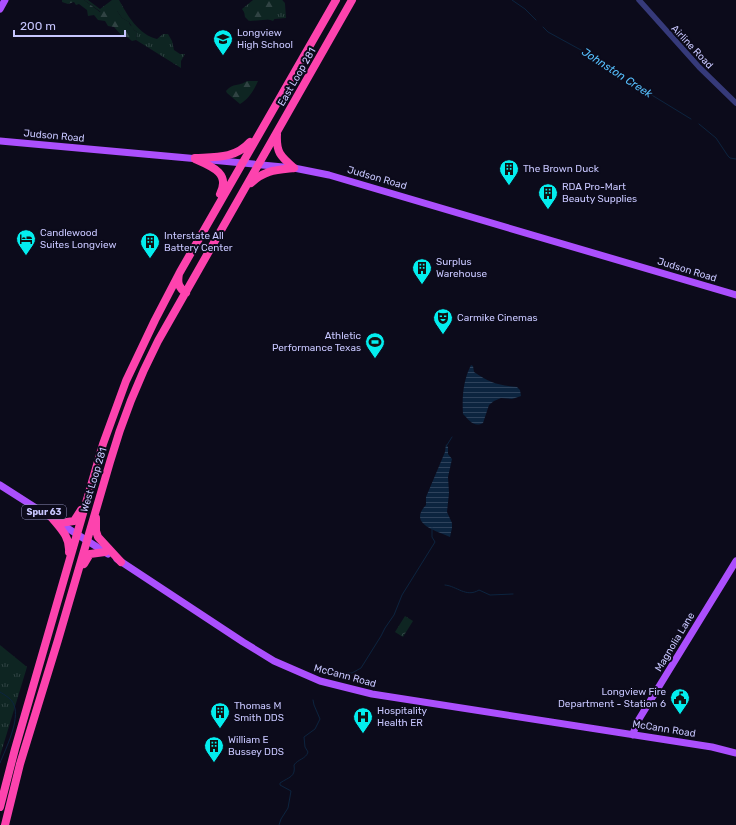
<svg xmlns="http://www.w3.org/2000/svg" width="736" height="825" viewBox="0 0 736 825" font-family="Rubik,sans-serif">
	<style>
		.grass { fill: url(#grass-tufts) }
		.forest { fill: url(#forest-firs) }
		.park { fill: url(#park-crowns) }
		.water { fill: url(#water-rules) }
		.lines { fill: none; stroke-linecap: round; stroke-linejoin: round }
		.stream { stroke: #0c243f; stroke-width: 1 }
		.minor { stroke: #363a7a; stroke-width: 5.5 }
		.major { stroke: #ab4ffd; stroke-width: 7 }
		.highway { stroke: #fd43ae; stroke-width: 8 }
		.labels { text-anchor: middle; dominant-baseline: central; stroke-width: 4; stroke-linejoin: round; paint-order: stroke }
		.shield { fill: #0c0b1b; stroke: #8f8eba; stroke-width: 1 }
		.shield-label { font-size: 9px; font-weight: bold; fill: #c7c6fe }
		.poi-label { font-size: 10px; fill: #c7c6fe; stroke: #0c0b1b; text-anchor: start }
		.street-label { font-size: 10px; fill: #c7c6fe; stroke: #0c0b1b }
		.water-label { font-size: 11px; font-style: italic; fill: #56bffd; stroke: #0c0b1b }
	</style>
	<defs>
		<pattern id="grass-tufts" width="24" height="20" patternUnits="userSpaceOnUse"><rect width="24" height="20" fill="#0e2522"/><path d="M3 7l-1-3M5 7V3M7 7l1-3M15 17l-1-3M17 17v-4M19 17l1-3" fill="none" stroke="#304343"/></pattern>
		<pattern id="forest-firs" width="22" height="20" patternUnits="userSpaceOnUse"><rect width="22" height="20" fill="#0e2522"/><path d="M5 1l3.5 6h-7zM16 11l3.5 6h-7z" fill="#304343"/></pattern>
		<pattern id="park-crowns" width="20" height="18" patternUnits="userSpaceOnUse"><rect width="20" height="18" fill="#0e2522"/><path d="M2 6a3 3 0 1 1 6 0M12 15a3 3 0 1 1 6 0" fill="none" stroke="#304343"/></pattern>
		<pattern id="water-rules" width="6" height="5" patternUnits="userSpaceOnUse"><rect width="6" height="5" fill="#0c243f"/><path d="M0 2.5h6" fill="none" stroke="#2e425c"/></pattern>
	</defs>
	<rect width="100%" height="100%" fill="#0c0b1b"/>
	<path class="grass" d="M84,0h4l12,9 12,-9h7c8,15 20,35 38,39l6,-5h5l4,7 2,9 6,4h5l-4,7v7l-45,-28 1,-8 -3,-2 -5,-8 -7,-4 -5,-7 -16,1z
		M253,0h29l3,4 1,14 -36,3 -8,-12z
		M0,645l27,22 -27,89z"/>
	<path class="forest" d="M62,0h22l16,12 3,-3 14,2 5,7 7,4 1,3 3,2 1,3 3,2 -1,8 -4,1 -5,-4h-4l-9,-10 -6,-1 -3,-5 -7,-1 -4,-5 -6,1 -1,-6 -8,-6 -3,1 -2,-3 -6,2 -6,-2z
		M263,0h19l3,3 -2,4 -7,3 -5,-2v7l5,2 -3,4 -11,-4 -4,3 -4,-3 -5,4 -4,-4 -1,-6 6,-2 4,-5 4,3z
		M247,81h11c-4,9 -9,18 -18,23l-13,-11 -1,-2c8,-9 12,-4 21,-10z"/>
	<path class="park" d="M405,616l8,5 -10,16 -8,-5z"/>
	<path class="water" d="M471,365l2,1 1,6c16,11 24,13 43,15l3,3 1,6 -9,3 -11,-1 -7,3 -5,4 -6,18c-9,5 -14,-3 -20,-9 -1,-17 0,-33 8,-49z
		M446,444l2,3v7l4,5 -4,18 1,16 -2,19 5,11v5l-2,9c-15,-7 -42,-13 -24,-32v-8l19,-45z"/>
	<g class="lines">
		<path class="stream" d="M512,0l13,9 11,11
			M543,27l5,5 53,29 18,14 72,44
			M699,124l17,14 12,18 2,2 6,1
			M447,445l5,-8
			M445,585c12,1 21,13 34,5l11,5 23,-1
			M345,673h7l9,-5 20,-32 4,-8 9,-13 8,-20 33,-53 -3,-5v-9
			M0,692c5,3 12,7 14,13 6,15 -8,43 -14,58
			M279,825l2,-6 7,-11 3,-17 -11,-6v-2c9,-6 16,-6 14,-18 4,-6 12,-6 14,-13l-3,-5 -1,-10 11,-8 5,-10 -6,-14 -1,-5"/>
		<path class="minor" d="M639,0l60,67 37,36"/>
		<path class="major" d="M0,9l5,-9
			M0,141l199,18
			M211,160l83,8 35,7 407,120
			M0,485l108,69
			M117,559l126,83 31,19 46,20 52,13 340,53 24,6
			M633,735l3,-11 100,-163"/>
		<path class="highway" d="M277,134c-1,18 3,22 17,34
			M195,158c20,-1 40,1 55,-16
			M195,159c16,7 36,14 25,35
			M251,183c14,-13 25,-13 43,-15
			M179,274c-2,9 0,14 7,19
			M52,518c9,11 18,19 17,34
			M96,518v13l2,6 23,25
			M60,523l14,-2 7,-11
			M84,564l6,-10 15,-2
			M0,807l15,-58 88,-305 23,-63 29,-61 25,-48 156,-272
			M5,825l15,-61 38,-124 52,-178c12,-42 28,-82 48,-121l194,-341"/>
	</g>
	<defs>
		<symbol id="school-pin" viewBox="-11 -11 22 30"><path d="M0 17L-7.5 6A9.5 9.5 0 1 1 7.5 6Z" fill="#03edee" stroke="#0c0b1b"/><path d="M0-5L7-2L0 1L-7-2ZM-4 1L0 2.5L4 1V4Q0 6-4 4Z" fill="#111"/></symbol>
		<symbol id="building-pin" viewBox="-11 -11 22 30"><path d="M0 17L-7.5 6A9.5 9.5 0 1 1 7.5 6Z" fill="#03edee" stroke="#0c0b1b"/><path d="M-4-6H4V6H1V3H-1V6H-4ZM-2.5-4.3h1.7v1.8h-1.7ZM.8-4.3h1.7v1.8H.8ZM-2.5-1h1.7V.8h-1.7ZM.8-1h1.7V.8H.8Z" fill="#111"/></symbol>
		<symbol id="hotel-pin" viewBox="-11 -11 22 30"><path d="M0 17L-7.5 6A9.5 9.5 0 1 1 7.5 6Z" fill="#03edee" stroke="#0c0b1b"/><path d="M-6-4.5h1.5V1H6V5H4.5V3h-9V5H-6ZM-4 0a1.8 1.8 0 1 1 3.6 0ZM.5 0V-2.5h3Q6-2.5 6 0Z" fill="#111"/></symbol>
		<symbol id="theatre-pin" viewBox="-11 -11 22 30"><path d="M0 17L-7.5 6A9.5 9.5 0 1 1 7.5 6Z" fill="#03edee" stroke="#0c0b1b"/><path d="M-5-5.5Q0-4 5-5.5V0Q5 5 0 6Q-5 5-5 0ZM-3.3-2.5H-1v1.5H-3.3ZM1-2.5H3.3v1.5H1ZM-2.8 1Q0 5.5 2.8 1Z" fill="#111"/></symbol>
		<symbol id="stadium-pin" viewBox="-11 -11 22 30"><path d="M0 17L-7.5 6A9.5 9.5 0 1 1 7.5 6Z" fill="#03edee" stroke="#0c0b1b"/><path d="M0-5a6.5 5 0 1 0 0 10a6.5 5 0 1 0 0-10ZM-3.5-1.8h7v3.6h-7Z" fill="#111"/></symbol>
		<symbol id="civic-pin" viewBox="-11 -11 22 30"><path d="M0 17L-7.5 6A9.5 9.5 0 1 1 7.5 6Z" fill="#03edee" stroke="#0c0b1b"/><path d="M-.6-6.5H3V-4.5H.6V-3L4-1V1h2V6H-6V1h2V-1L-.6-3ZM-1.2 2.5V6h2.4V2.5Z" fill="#111"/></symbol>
		<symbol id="hospital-pin" viewBox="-11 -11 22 30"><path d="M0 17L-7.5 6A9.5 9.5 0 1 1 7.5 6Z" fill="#03edee" stroke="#0c0b1b"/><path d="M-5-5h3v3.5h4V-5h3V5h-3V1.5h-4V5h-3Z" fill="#111"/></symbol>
	</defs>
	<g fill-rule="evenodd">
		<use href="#school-pin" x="212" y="28" width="22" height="30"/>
		<use href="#building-pin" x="498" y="158" width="22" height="30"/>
		<use href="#building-pin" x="537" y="182" width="22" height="30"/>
		<use href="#hotel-pin" x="15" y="228" width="22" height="30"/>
		<use href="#building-pin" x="139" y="231" width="22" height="30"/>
		<use href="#building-pin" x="411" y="257" width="22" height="30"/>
		<use href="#theatre-pin" x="432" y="307" width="22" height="30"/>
		<use href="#stadium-pin" x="364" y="331" width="22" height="30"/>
		<use href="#civic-pin" x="669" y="687" width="22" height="30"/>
		<use href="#building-pin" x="209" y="701" width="22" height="30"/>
		<use href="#hospital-pin" x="352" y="706" width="22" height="30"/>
		<use href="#building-pin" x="203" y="735" width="22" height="30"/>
	</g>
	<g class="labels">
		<rect class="shield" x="22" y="505" width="44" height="14" rx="3"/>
		<g class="shield-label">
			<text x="44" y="512">Spur 63</text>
		</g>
		<g class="poi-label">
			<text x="237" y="33">Longview<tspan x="237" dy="12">High School</tspan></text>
			<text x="523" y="169">The Brown Duck</text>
			<text x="562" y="187">RDA Pro-Mart<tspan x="562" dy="12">Beauty Supplies</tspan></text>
			<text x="40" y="233">Candlewood<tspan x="40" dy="12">Suites Longview</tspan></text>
			<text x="164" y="236">Interstate All<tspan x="164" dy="12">Battery Center</tspan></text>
			<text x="436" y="262">Surplus<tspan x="436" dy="12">Warehouse</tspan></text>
			<text x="457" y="318">Carmike Cinemas</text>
			<text x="361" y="336" text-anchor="end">Athletic<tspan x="361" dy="12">Performance Texas</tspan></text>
			<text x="666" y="692" text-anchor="end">Longview Fire<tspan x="666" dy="12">Department - Station 6</tspan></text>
			<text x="234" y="706">Thomas M<tspan x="234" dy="12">Smith DDS</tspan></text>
			<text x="377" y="711">Hospitality<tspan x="377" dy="12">Health ER</tspan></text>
			<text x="228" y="740">William E<tspan x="228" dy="12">Bussey DDS</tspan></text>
		</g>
		<g class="street-label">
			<text transform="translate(692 47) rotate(47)">Airline Road</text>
			<text transform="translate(297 77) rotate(-60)">East Loop 281</text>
			<text transform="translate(54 136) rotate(5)">Judson Road</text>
			<text transform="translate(377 178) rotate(16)">Judson Road</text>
			<text transform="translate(687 270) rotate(17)">Judson Road</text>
			<text transform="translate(94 480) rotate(-73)">West Loop 281</text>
			<text transform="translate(675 642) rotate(-59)">Magnolia Lane</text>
			<text transform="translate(345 676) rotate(15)">McCann Road</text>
			<text transform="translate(664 729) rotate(9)">McCann Road</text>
		</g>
		<g class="water-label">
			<text transform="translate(617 73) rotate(33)">Johnston Creek</text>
		</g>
	</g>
	<path d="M14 30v6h111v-6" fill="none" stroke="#c7c6fe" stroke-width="2"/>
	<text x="20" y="30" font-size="12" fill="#c7c6fe" stroke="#0c0b1b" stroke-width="3" paint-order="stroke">200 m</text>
</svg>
